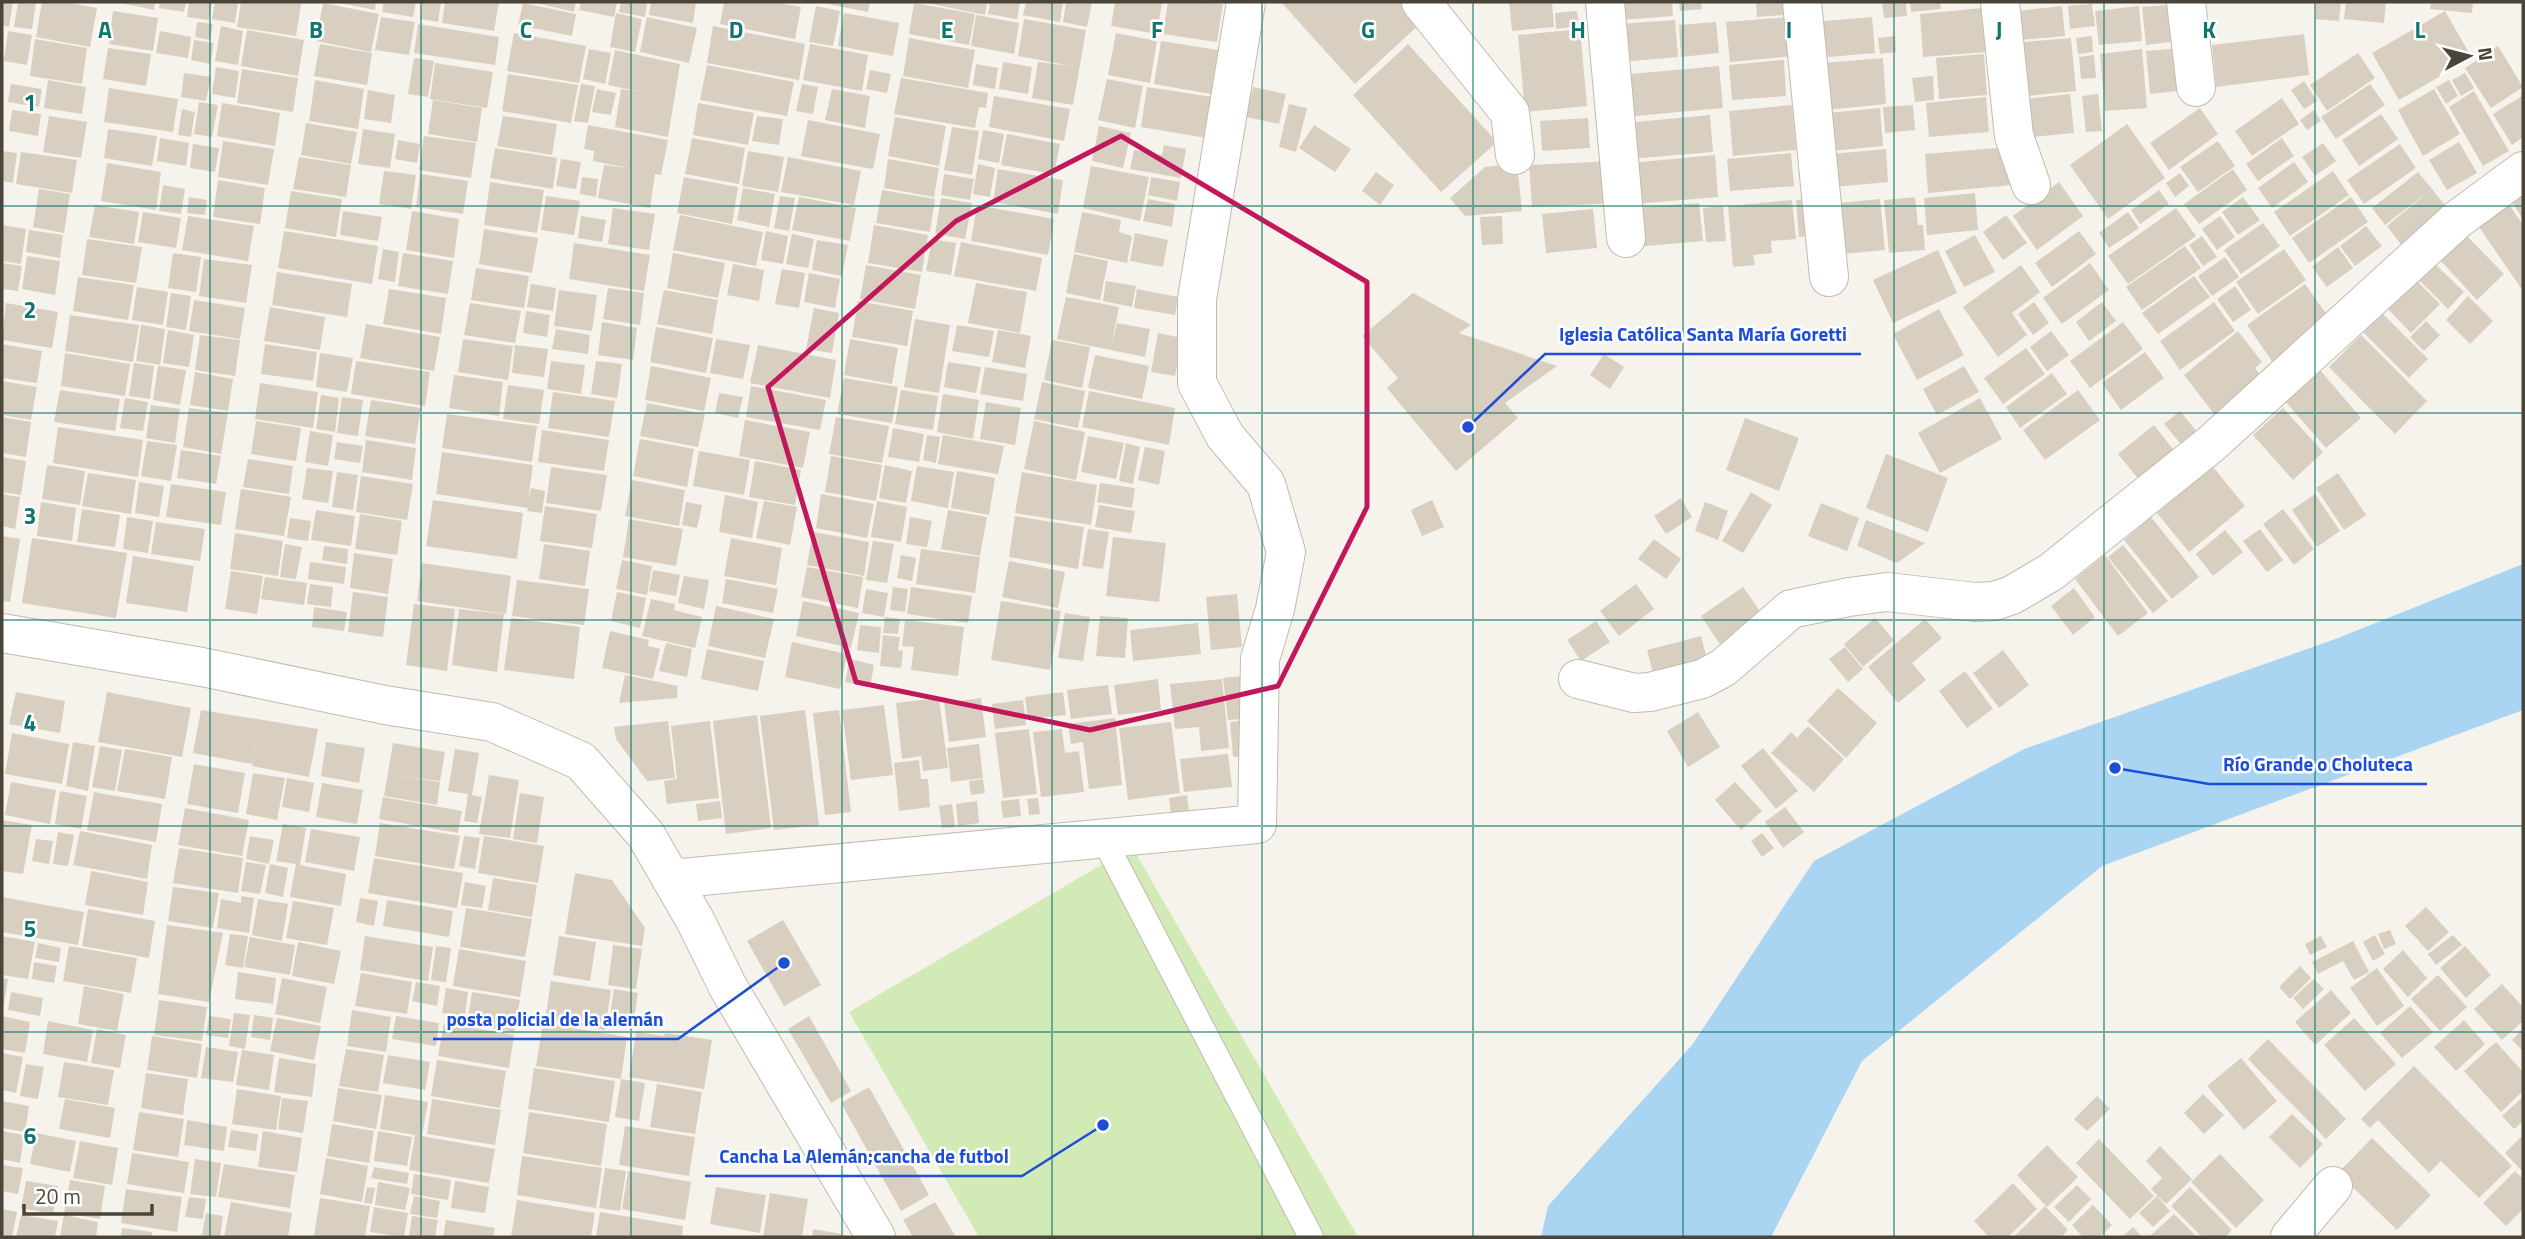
<svg xmlns="http://www.w3.org/2000/svg" width="2525" height="1239" viewBox="0 0 2525 1239" font-family="'Titillium Web',sans-serif">
	<style>
		.green { fill: #d2eab5 }
		.water { fill: #a9d4f2 }
		.building { fill: #d8cfc1 }
		.lines { fill: none; stroke-linecap: round; stroke-linejoin: round }
		.service-casing { stroke: #c2bbae; stroke-width: 26 }
		.minor-casing { stroke: #c2bbae; stroke-width: 40 }
		.service { stroke: #fff; stroke-width: 24 }
		.minor { stroke: #fff; stroke-width: 38 }
		.marked { fill: none; stroke: #c2185b; stroke-width: 5; stroke-linejoin: round }
		.grid { fill: none; stroke: #0f766e; stroke-width: 2; stroke-opacity: 0.55 }
		.grid-label { font-size: 23px; text-anchor: middle; font-weight: bold; fill: #0f766e; stroke: #fff; stroke-width: 5; stroke-linejoin: round; paint-order: stroke }
		.leader { fill: none; stroke: #1d4ed8; stroke-width: 2.5 }
		.callout-dot { fill: #1d4ed8; stroke: #fff; stroke-width: 2.5 }
		.callout-label { font-size: 19px; text-anchor: middle; font-weight: bold; fill: #1d4ed8; stroke: #fff; stroke-width: 5; stroke-linejoin: round; paint-order: stroke }
	</style>
	<rect width="100%" height="100%" fill="#f6f3ec"/>
	<path class="green" d="M1132,847l226,390h-379l-130,-225z"/>
	<path class="water" d="M2523,564v146l-421,156 -240,195 -91,176h-230l7,-31 144,-161 122,-184 210,-112 314,-111z"/>
	<path class="building" d="M2,2h11l-4,25 -7,-2z
		M18,2h18l-4,27 -18,-2z
		M42,2h21l34,6 -7,39 -54,-10z
		M116,2h39l-1,8z
		M160,2h26l-2,10 -25,-4z
		M189,2h23l-3,18 -22,-3z
		M215,2h23l-3,21 -23,-4z
		M241,2h47l13,2 -5,32 -59,-9z
		M335,2h41l-1,8z
		M384,2h32l-3,15 -31,-5z
		M422,2h19l-3,20 -18,-3z
		M445,2h54l-5,29 -52,-8z
		M532,2h44l-2,10z
		M581,2h36l-3,15 -35,-7z
		M621,2h26l-2,15 -26,-5z
		M651,2h45l-3,21 -44,-8z
		M724,2h51l26,5 -6,32 -75,-15z
		M818,2h52l-2,10z
		M922,2h65l-2,13z
		M990,2h30l-3,17 -29,-5z
		M1026,2h37l-3,20 -37,-7z
		M1066,2h26l-5,25 -24,-5z
		M1115,2h47l-5,32 -46,-8z
		M1168,2l55,2 -6,38 -54,-8z
		M1281,2h123l18,20 -67,62z
		M1509,2h43l2,25 -42,4z
		M1620,2h52l1,14 -51,4z
		M1679,2h22l1,7 -22,2z
		M1756,2h27l1,13 -27,2z
		M1882,2h24l1,14 -23,2z
		M1910,2h30l1,7 -30,3z
		M2316,2h25l-2,19 -24,-2z
		M2346,2h40l-2,21 -40,-4z
		M2431,2h42l-1,11 -42,-4z
		M323,3l56,11 -8,38 -55,-11z
		M523,3l53,11 -4,22 -54,-11z
		M914,3l61,11 -6,31 -60,-11z
		M2092,4l3,22 -25,3 -2,-23z
		M2168,5l3,37 -25,3 -4,-38z
		M816,6l24,5 -7,35 -24,-4z
		M2062,6l3,30 -55,5 -3,-29z
		M2139,6l3,35 -43,4 -4,-34z
		M1982,8l4,44 -63,5 -3,-43z
		M113,11l45,7 -5,33 -44,-7z
		M1577,11l2,15 -23,3 -1,-16z
		M2445,11l27,47 -73,42 -27,-47z
		M616,13l26,6 -7,33 -25,-5z
		M844,13l55,10 -6,33 -55,-10z
		M976,15l43,8 -5,31 -43,-8z
		M381,17l34,5 -6,33 -34,-5z
		M647,17l50,11 -8,35 -49,-11z
		M1790,17l4,39 -64,6 -4,-40z
		M1872,17l3,36 -58,5 -3,-36z
		M1024,19l62,11 -13,75 -41,-7 6,-36 34,4 -54,-10z
		M1675,20l3,37 -57,5 -3,-38z
		M197,22l16,2 -3,16 -15,-3z
		M1716,22l3,31 -38,4 -2,-32z
		M418,24l81,13 -4,28 -81,-12z
		M221,26l22,5 -5,34 -23,-4z
		M713,26l92,18 -6,36 -92,-17z
		M1580,29l7,77 -62,6 -7,-77z
		M247,30l57,10 -6,36 -57,-10z
		M8,31l24,4 -5,30 -23,-4z
		M160,31l31,6 -3,21 -32,-5z
		M514,33l72,13 -7,37 -72,-12z
		M1116,33l41,8 -7,42 -42,-8z
		M2304,34l5,41 -93,12 -4,-42z
		M1895,36l1,16 -16,2 -2,-16z
		M2092,36l1,16 -15,2 -2,-16z
		M909,38l66,12 -7,38 -65,-12z
		M2071,38l5,53 -59,6 -5,-54z
		M35,39l52,9 -5,36 -52,-8z
		M194,40l20,3 -4,21 -19,-4z
		M1161,41l57,9 -7,44 -57,-10z
		M320,44l52,9 -5,32 -53,-9z
		M810,44l58,11 -6,36 -59,-11z
		M1408,44l89,98 -56,50 -88,-97z
		M2498,46l25,41 -32,21 -26,-40z
		M108,48l43,6 -5,32 -43,-7z
		M2181,48l4,42 -35,4 -4,-43z
		M589,49l22,4 -6,31 -22,-5z
		M2142,49l5,59 -42,3 -5,-57z
		M615,50l65,14 -12,73 -53,-10 6,-38 19,3 -32,-7z
		M2358,53l17,25 -48,33 -17,-26z
		M1984,54l3,41 -48,4 -3,-41z
		M2094,55l2,23 -15,1 -2,-22z
		M414,58l20,3 -6,36 -20,-3z
		M1883,58l3,46 -70,7 -4,-47z
		M1784,60l2,36 -54,4 -3,-35z
		M1003,62l29,5 -4,27 -29,-5z
		M435,63l58,9 -6,36 -57,-9z
		M976,64l22,4 -3,21 -22,-4z
		M707,65l87,17 -7,34 -87,-16z
		M1719,66l4,42 -99,9 -4,-42z
		M216,67l23,4 -4,27 -23,-4z
		M242,69l56,9 -5,34 -56,-9z
		M870,70l21,4 -4,19 -21,-4z
		M184,73l27,4 -5,24 -25,-4z
		M2465,73l9,15 -13,8 -9,-16z
		M508,74l70,11 -7,38 -69,-12z
		M1933,76l1,24 -19,2 -3,-24z
		M901,78l87,15 -2,15 -7,-1 -4,21 -81,-14z
		M1107,79l36,7 -8,42 -37,-8z
		M48,80l38,7 -4,27 -38,-6z
		M315,80l49,9 -6,40 -49,-8z
		M2449,80l9,16 -12,8 -10,-17z
		M2304,81l13,20 -13,8 -13,-19z
		M11,84l31,5 -3,18 -31,-5z
		M581,84l14,2 -7,37 -14,-2z
		M802,84l16,3 -5,27 -17,-3z
		M2370,84l15,21 -49,34 -15,-22z
		M1147,87l66,10 -7,41 -65,-11z
		M1253,87l33,7 -7,30 -33,-7z
		M109,88l69,11 -5,33 -69,-10z
		M597,89l19,4 -5,22 -19,-3z
		M832,89l38,7 -5,32 -40,-8z
		M2434,89l26,45 -37,22 -25,-46z
		M368,90l27,5 -4,28 -27,-4z
		M2474,91l35,60 -26,15 -34,-59z
		M2070,94l4,39 -53,5 -4,-38z
		M2098,94l4,37 -16,1 -4,-36z
		M994,96l76,13 -6,32 -75,-14z
		M2522,96l1,41 -11,8 -19,-31z
		M1986,97l3,35 -60,5 -3,-34z
		M2282,98l17,26 -47,32 -17,-25z
		M433,100l49,8 -5,34 -49,-8z
		M199,102l19,3 -6,32 -18,-3z
		M222,103l58,10 -5,33 -58,-10z
		M698,103l56,10 -6,32 -55,-10z
		M1289,104l18,4 -11,44 -17,-5z
		M1792,105l4,45 -63,6 -4,-45z
		M1913,105l2,25 -30,3 -2,-26z
		M1880,108l3,38 -63,6 -3,-38z
		M2200,108l18,26 -49,36 -19,-27z
		M182,109l13,3 -4,25 -13,-2z
		M12,110l29,4 -3,22 -29,-5z
		M2314,110l7,11 -14,9 -7,-10z
		M2381,114l17,25 -39,27 -17,-26z
		M1710,115l3,37 -84,7 -4,-36z
		M49,116l38,6 -6,36 -38,-6z
		M503,116l54,8 -5,31 -55,-9z
		M757,116l26,3 -4,26 -27,-4z
		M895,117l51,9 -7,40 -51,-10z
		M1588,118l2,30 -48,3 -2,-30z
		M808,120l72,14 -7,35 -72,-13z
		M306,123l51,9 -6,32 -50,-9z
		M2127,124l38,54 -57,41 -38,-54z
		M588,125l80,15 -7,35 -6,-1 -5,34 -52,-10 6,-33 24,3 -35,-7 1,-10 -10,-2z
		M1314,125l37,24 -16,23 -36,-24z
		M1099,126l32,7 -8,35 -31,-7z
		M952,127l27,4 -7,44 -28,-5z
		M108,129l49,7 -5,30 -48,-8z
		M363,129l32,5 -5,34 -32,-4z
		M983,130l21,4 -5,29 -21,-4z
		M1007,134l53,10 -6,30 -53,-9z
		M424,136l52,7 -5,35 -52,-8z
		M160,138l29,5 -3,23 -29,-5z
		M692,138l53,10 -6,36 -54,-10z
		M2282,138l12,18 -36,25 -12,-17z
		M398,140l22,4 -3,19 -22,-4z
		M223,141l51,8 -6,36 -50,-8z
		M2218,141l17,25 -37,26 -18,-25z
		M2459,142l18,31 -30,17 -18,-30z
		M2323,143l13,18 -21,15 -13,-19z
		M193,144l26,4 -4,24 -25,-4z
		M2400,144l16,24 -52,36 -17,-24z
		M1164,145l22,4 -5,29 -51,-9 4,-19 28,5z
		M2009,147l3,38 -84,8 -3,-39z
		M495,148l62,10 -4,31 -63,-11z
		M1886,149l2,33 -64,6 -3,-33z
		M2,151l15,2 -4,30 -11,-2z
		M748,151l36,6 -6,35 -36,-6z
		M21,152l56,8 -5,33 -56,-9z
		M1791,153l3,33 -64,5 -3,-32z
		M1715,155l3,42 -84,7 -4,-41z
		M299,157l52,8 -5,32 -53,-8z
		M788,157l73,14 -7,34 -73,-13z
		M561,159l20,3 -5,27 -20,-3z
		M888,159l51,9 -5,29 -50,-9z
		M1616,161l2,42 -86,4 -3,-42z
		M2294,162l14,20 -36,26 -14,-20z
		M107,163l54,9 -5,38 -55,-9z
		M1517,163l5,48 -57,5 -15,-18 35,-31z
		M978,164l17,4 -5,29 -17,-3z
		M1091,166l58,11 -9,44 -57,-13z
		M998,169l65,11 -5,34 -65,-12z
		M2233,169l14,21 -48,34 -15,-20z
		M384,171l32,4 -5,34 -32,-5z
		M2333,171l16,24 -59,41 -16,-24z
		M1376,172l18,13 -14,20 -18,-14z
		M2418,172l14,17 -47,36 -13,-17z
		M2180,173l9,13 -14,11 -9,-14z
		M420,174l48,7 -5,33 -47,-7z
		M944,174l30,5 -4,21 -29,-5z
		M582,177l16,2 -2,18 -16,-3z
		M684,177l54,10 -6,37 -55,-11z
		M1151,177l29,5 -3,19 -29,-6z
		M218,180l47,8 -5,36 -47,-7z
		M490,182l54,8 -7,43 -53,-8z
		M2059,182l24,34 -46,34 -24,-34z
		M163,185l22,4 -4,25 -22,-3z
		M743,188l32,6 -6,33 -32,-7z
		M39,189l31,5 -6,39 -31,-6z
		M2432,189l16,20 -46,37 -15,-20z
		M882,190l53,9 -5,33 -54,-9z
		M2159,190l10,14 -29,20 -9,-14z
		M291,191l51,8 -6,38 -51,-9z
		M1975,193l3,37 -51,5 -3,-37z
		M2523,194v25l-11,-17z
		M546,196l34,5 -6,34 -33,-5z
		M780,196l15,2 -6,33 -15,-3z
		M189,197l18,3 -2,15 -18,-2z
		M799,197l57,11 -6,33 -58,-11z
		M1915,197l3,28h5l2,25 -36,3 -5,-53z
		M2243,197l17,23 -22,15 -16,-23z
		M2351,197l17,25 -59,41 -17,-25z
		M941,198l31,5 -7,36 -30,-5z
		M1815,198l3,37 -19,2 -3,-37z
		M1148,199l27,5 -3,23 -29,-6z
		M1880,199l5,51 -53,5 -4,-51z
		M1792,200l4,39 -25,2 1,12 -19,2 2,10 -22,2 -5,-61z
		M1699,203l4,38 -67,6 -4,-39z
		M2508,203l15,22v66l-46,-67z
		M95,205l44,7 -5,32 -45,-7z
		M977,205l77,14 -6,36 -77,-14z
		M1723,206l3,35 -20,1 -3,-34z
		M613,208l42,6 -6,36 -41,-6z
		M2176,208l20,28 -68,48 -20,-28z
		M1593,209l4,39 -51,5 -4,-39z
		M343,211l39,6 -4,24 -38,-6z
		M412,211l47,8 -5,39 -48,-8z
		M143,212l38,6 -5,30 -38,-6z
		M1082,212l39,8 -2,12 13,4 -5,27 -53,-11z
		M2128,212l11,16 -30,20 -10,-15z
		M680,215l83,17 -7,34 -83,-16z
		M2006,215l21,28 -24,17 -20,-28z
		M188,216l66,10 -6,35 -66,-11z
		M581,216l25,4 -4,22 -24,-4z
		M1502,216l1,28 -21,1 -2,-28z
		M2220,216l15,21 -18,13 -15,-21z
		M2263,223l17,23 -39,28 -17,-24z
		M2,225l24,4 -5,35 -19,-3z
		M874,225l54,10 -6,37 -54,-9z
		M2366,226l16,20 -27,20 -15,-20z
		M484,229l54,9 -6,35 -53,-9z
		M29,230l34,5 -3,23 -34,-6z
		M284,231l94,15 -6,38 -94,-16z
		M766,231l22,5 -5,28 -22,-4z
		M2079,231l17,23 -44,33 -17,-24z
		M1135,233l33,7 -5,27 -33,-6z
		M792,234l22,5 -6,29 -22,-4z
		M1975,235l20,37 -31,15 -19,-36z
		M2466,235l38,39 -27,26 -37,-40z
		M2202,236l15,21 -14,9 -14,-21z
		M87,239l55,8 -6,36 -54,-8z
		M932,239l24,4 -5,32 -25,-4z
		M817,240l31,5 -6,31 -30,-6z
		M961,242l81,16 -6,33 -82,-15z
		M574,243l76,12 -6,36 -75,-12z
		M2185,246l16,22 -59,42 -16,-23z
		M2338,247l15,21 -26,19 -15,-20z
		M383,249l16,3 -4,30 -17,-3z
		M2284,249l22,31 -48,34 -22,-32z
		M1938,250l19,43 -64,30 -20,-43z
		M173,253l28,4 -5,35 -28,-4z
		M403,253l50,8 -5,33 -50,-8z
		M673,253l52,10 -7,35 -51,-10z
		M1074,254l34,7 -8,39 -34,-7z
		M27,256l33,5 -5,34 -33,-6z
		M2225,257l14,20 -27,19 -14,-20z
		M204,259l48,6 -6,38 -47,-7z
		M2433,262l31,30 -16,17 -30,-30z
		M2,263l20,3 -4,25 -16,-2z
		M2090,263l19,27 -47,34 -19,-26z
		M733,264l31,6 -5,31 -32,-6z
		M866,265l55,10 -6,34 -55,-10z
		M2021,265l19,27 -28,21 15,22 -29,22 -35,-50z
		M476,268l53,8 -5,32 -53,-8z
		M782,269l23,4 -6,35 -24,-4z
		M277,272l75,12 -5,33 -75,-12z
		M809,273l31,6 -5,29 -31,-6z
		M2194,276l16,21 -52,37 -16,-21z
		M78,277l56,8 -6,35 -55,-9z
		M2414,278l26,26 -29,29 -26,-27z
		M1106,281l30,5 -4,21 -29,-6z
		M976,283l51,9 -7,41 -52,-10z
		M531,284l25,4 -3,23 -26,-4z
		M2305,284l25,35 -58,42 -25,-36z
		M2235,286l16,24 -18,12 -16,-23z
		M137,287l31,5 -5,33 -31,-5z
		M608,288l36,5 -4,32 -37,-6z
		M389,289l57,9 -5,36 -58,-10z
		M1137,289l41,8 -3,18 -41,-7z
		M559,290l38,5 -5,36 -38,-5z
		M664,290l54,10 -6,34 -55,-10z
		M171,293l20,3 -5,34 -20,-3z
		M1413,293l58,32 -12,8 98,33 -52,37 13,15 -62,53 -69,-83 11,-10 -36,-42z
		M2468,296l25,25 -23,23 -24,-24z
		M1066,297l53,10 -8,40 6,-24 33,6 -5,28 -88,-18z
		M194,300l51,8 -5,31 -51,-8z
		M858,301l55,10 -6,35 -55,-9z
		M2034,302l15,21 -16,12 -15,-21z
		M2102,302l14,19 -27,20 -13,-19z
		M2214,302l21,29 -55,39 -20,-29z
		M6,303l52,9 -6,36 -50,-8z
		M470,303l51,8 -6,32 -51,-8z
		M270,307l55,10 -5,33 -56,-9z
		M814,308l25,5 -7,40 -26,-4z
		M1939,309l25,46 -47,25 -24,-46z
		M526,311l24,4 -3,22 -24,-4z
		M2380,311l48,48 -19,19 -48,-48z
		M70,315l69,10 -6,37 -68,-11z
		M915,319l35,6 -11,68 -35,-6z
		M2426,321l14,14 -16,16 -14,-14z
		M602,322l35,6 -4,32 -35,-5z
		M2123,322l20,27 -53,39 -20,-27z
		M366,324l74,13 -6,34 -74,-13z
		M141,325l24,4 -5,36 -24,-4z
		M957,325l37,6 -5,26 -37,-6z
		M656,327l57,11 -7,35 -56,-11z
		M556,329l34,6 -2,19 -36,-5z
		M168,330l26,5 -5,32 -26,-4z
		M998,330l33,6 -6,32 -33,-6z
		M2051,331l18,24 -22,16 -17,-24z
		M2238,331l24,31 -7,6 10,13 -47,38 -34,-44z
		M1158,333l24,5 -7,38 -24,-4z
		M200,335l40,5 -5,36 -40,-6z
		M2361,335l66,66 -32,33 -66,-67z
		M463,339l50,7 -5,34 -50,-8z
		M716,339l34,6 -7,34 -33,-6z
		M850,339l48,9 -6,36 -48,-9z
		M1052,340l38,7 -8,41 -38,-8z
		M2,344l40,7 -5,32 -35,-5z
		M265,344l52,8 -4,29 -52,-7z
		M515,345l33,4 -4,28 -32,-4z
		M758,345l78,15 -6,38 -80,-15z
		M2026,348l19,26 -42,30 -19,-26z
		M2145,352l19,26 -43,32 -19,-27z
		M65,353l65,11 -5,32 -64,-10z
		M320,353l33,5 -6,34 -31,-5z
		M1604,354l20,13 -14,22 -20,-14z
		M1095,355l54,11 -7,33 -54,-11z
		M356,361l74,11 -5,34 -74,-12z
		M551,361l34,4 -4,29 -34,-5z
		M596,361l26,3 -5,34 -26,-4z
		M948,362l33,5 -5,26 -32,-6z
		M134,363l20,3 -4,33 -21,-3z
		M158,366l28,4 -6,35 -27,-5z
		M651,366l60,12 -7,33 -59,-11z
		M1964,366l15,26 -42,23 -14,-26z
		M985,367l42,7 -4,27 -43,-7z
		M2320,370l41,48 -35,30 -41,-47z
		M195,372l38,7 -5,32 -38,-6z
		M2052,373l15,21 -47,34 -14,-21z
		M454,375l49,7 -4,34 -50,-8z
		M844,378l54,9 -6,36 -55,-9z
		M2,381l35,6 -6,33 -29,-5z
		M1042,382l43,9 -7,37 -44,-9z
		M260,383l58,9 -5,36 -58,-9z
		M508,385l36,5 -5,34 -36,-5z
		M751,386l75,14 -6,30 -74,-13z
		M60,390l60,9 -5,32 -61,-9z
		M901,390l37,6 -5,34 -38,-6z
		M2078,390l22,30 -55,40 -22,-30z
		M1089,391l86,17 -6,37 -87,-18z
		M553,392l62,9 -6,36 -61,-9z
		M719,393l24,4 -5,21 -23,-5z
		M943,394l36,6 -6,39 -36,-7z
		M321,395l18,3 -4,34 -19,-3z
		M342,397l21,3 -5,36 -21,-3z
		M125,398l23,4 -5,29 -23,-3z
		M1980,398l22,41 -62,34 -22,-40z
		M371,400l50,8 -6,36 -50,-8z
		M986,402l35,6 -6,37 -35,-6z
		M647,403l58,11 -7,33 -58,-11z
		M151,405l29,4 -5,34 -29,-5z
		M189,408l39,5 -7,41 -38,-7z
		M2283,408l40,44 -30,28 -40,-45z
		M2180,411l22,27 -16,12 -22,-26z
		M447,414l90,12 -5,36 -90,-14z
		M2,417l29,5 -5,35 -24,-4z
		M836,417l53,9 -7,37 -53,-9z
		M1745,418l54,20 -20,53 -53,-21z
		M745,420l65,12 -7,36 -64,-12z
		M256,421l45,7 -5,33 -45,-7z
		M1034,421l51,11 -9,48 -52,-11z
		M2154,425l22,28 -35,29 -23,-28z
		M58,427l85,13 -5,37 -85,-14z
		M893,428l31,6 -5,28 -31,-5z
		M542,430l67,10 -5,31 -66,-9z
		M310,431l23,4 -5,31 -23,-4z
		M927,435l13,2 -4,26 -13,-3z
		M943,435l61,11 -6,28 -60,-10z
		M1088,436l36,7 -8,36 -35,-7z
		M640,439l54,10 -7,38 -54,-11z
		M366,440l50,8 -4,32 -50,-8z
		M147,441l30,4 -6,36 -30,-5z
		M337,442l26,4 -3,17 -26,-4z
		M1126,443l14,4 -7,37 -14,-3z
		M1145,447l20,4 -6,34 -21,-5z
		M181,450l40,6 -5,28 -39,-6z
		M699,451l51,9 -6,35 -51,-9z
		M442,452l91,13 -5,35 3,-12 14,3 -3,22 -15,-2 1,-3 -92,-14z
		M1886,454l62,24 -20,54 -62,-24z
		M831,456l51,9 -6,36 -51,-9z
		M2,457l24,4 -5,34 -19,-3z
		M248,459l45,7 -4,28 -46,-7z
		M755,461l46,9 -6,35 -46,-8z
		M47,465l38,6 -5,34 -38,-6z
		M885,465l27,6 -6,32 -27,-5z
		M917,466l37,6 -6,36 -37,-7z
		M551,467l56,8 -6,36 -55,-8z
		M2213,467l32,39 -56,46 -32,-39z
		M307,468l26,3 -5,32 -26,-4z
		M957,471l38,7 -6,37 -38,-7z
		M337,472l21,3 -5,35 -21,-3z
		M1022,472l75,13 -6,40 -76,-12z
		M88,473l48,7 -5,34 -49,-8z
		M2338,473l28,42 -22,15 -28,-42z
		M361,476l52,8 -6,36 -51,-8z
		M632,480l53,10 -6,36 -54,-10z
		M139,482l25,4 -5,31 -24,-4z
		M1100,483l35,5 -3,20 -35,-6z
		M171,484l55,8 -5,33 -55,-8z
		M241,489l50,8 -7,39 -49,-7z
		M1751,492l21,13 -29,48 -21,-12z
		M2,494l18,3 -5,32 -13,-3z
		M821,494l53,10 -7,34 -51,-10z
		M2315,494l25,37 -23,16 -25,-37z
		M725,495l33,7 -6,36 -33,-6z
		M1681,498l11,19 -26,17 -12,-18z
		M433,500l90,13 -6,46 -91,-13z
		M1432,500l12,27 -22,9 -11,-26z
		M764,501l33,6 -7,38 -34,-7z
		M877,501l30,6 -6,35 -30,-5z
		M41,502l35,6 -4,33 -35,-5z
		M686,502l16,3 -5,23 -15,-3z
		M1705,502l23,9 -10,29 -23,-9z
		M1821,503l38,15 -12,33 -39,-15z
		M1099,505l36,6 -4,22 -36,-6z
		M545,506l52,8 -5,34 -52,-7z
		M82,509l38,6 -5,32 -38,-5z
		M2283,509l31,40 -20,16 -31,-41z
		M316,510l39,6 -4,30 -40,-6z
		M948,510l39,7 -7,39 -39,-7z
		M360,514l42,7 -5,34 -42,-6z
		M1015,516l69,11 -6,42 -69,-12z
		M127,517l26,4 -5,32 -25,-4z
		M910,517l22,4 -5,26 -21,-3z
		M2151,517l48,60 -27,22 -48,-59z
		M290,518l21,3 -3,20 -21,-3z
		M629,519l54,10 -7,37 -53,-9z
		M1866,520l59,23 -28,20 -40,-17z
		M156,522l49,7 -5,32 -49,-7z
		M1088,529l21,3 -6,37 -21,-3z
		M2260,529l23,31 -16,12 -24,-31z
		M2225,530l18,22 -30,24 -17,-22z
		M813,532l56,10 -5,34 -57,-11z
		M235,533l48,8 -5,35 -48,-7z
		M2,536l18,3 -10,63 -8,-1z
		M1113,537l53,6 -7,59 -53,-6z
		M32,538l95,15 -11,65 -94,-15z
		M731,538l51,10 -6,37 -52,-9z
		M1654,539l27,20 -15,20 -28,-20z
		M873,541l21,3 -7,39 -21,-3z
		M285,544l17,3 -6,32 -16,-2z
		M544,544l46,7 -5,35 -46,-7z
		M2123,545l45,56 -15,12 -45,-56z
		M324,546l24,3 -1,15 -25,-4z
		M921,549l59,8 -5,36 -59,-9z
		M354,553l39,6 -5,35 -38,-6z
		M901,555l15,3 -4,23 -15,-3z
		M2105,555l43,58 -30,23 -43,-57z
		M133,556l61,10 -7,46 -61,-9z
		M622,560l30,6 -5,29 -31,-6z
		M1009,561l56,11 -7,36 -56,-11z
		M310,562l36,5 -2,17 -36,-5z
		M422,563l89,13 -5,38 -89,-13z
		M807,567l56,10 -5,31 -57,-11z
		M653,570l27,5 -4,21 -27,-5z
		M231,571l32,5 -6,38 -32,-5z
		M684,576l25,4 -5,29 -26,-6z
		M265,577l42,6 -3,22 -43,-6z
		M726,579l52,10 -5,24 -51,-10z
		M517,580l72,9 -5,36 -72,-9z
		M310,584l23,3 -2,20 -24,-3z
		M1636,584l18,25 -35,27 -19,-25z
		M893,587l15,2 -3,23 -15,-2z
		M911,587l61,9 -4,27 -61,-9z
		M1743,587l19,27 -42,30 -19,-28z
		M2074,588l21,29 -22,18 -22,-29z
		M866,589l22,4 -4,24 -22,-4z
		M353,592l35,5 -5,40 -35,-5z
		M617,592l29,6 -6,30 -29,-7z
		M1237,594l5,53 -31,3 -5,-53z
		M651,599l24,5 -1,6 28,7 -7,31 -53,-12z
		M803,601l56,12 -8,35 -55,-12z
		M1001,601l60,10 -11,59 -59,-10z
		M414,604l41,5 -8,62 -41,-6z
		M716,606l58,13 -9,39 -57,-12z
		M314,607l33,5 -3,19 -32,-4z
		M459,609l45,5 -7,58 -45,-7z
		M1065,613l25,4 -7,44 -25,-3z
		M1100,616l28,2 -3,40 -29,-2z
		M885,617l15,2 -2,15 -15,-1z
		M511,618l69,9 -6,52 -70,-9z
		M1875,618l19,22 -31,27 -19,-23z
		M1925,619l17,19 -30,25 14,17 -28,23 -30,-36z
		M905,620l59,7 -6,49 -47,-6 3,-23 -12,-1z
		M1596,621l14,21 -29,19 -14,-21z
		M1198,623l3,31 -68,7 -3,-31z
		M860,625l21,2 -2,26 -22,-3z
		M610,631l39,9 -1,6 12,3 -7,30 -51,-11z
		M883,635l17,2 -2,13 5,1 -2,17 -21,-2z
		M1701,636l8,31 -54,13 -8,-30z
		M792,642l55,12 -7,35 -55,-12z
		M666,643l26,6 -5,28 -28,-6z
		M1845,647l18,22 -15,13 -19,-23z
		M707,649l57,12 -6,30 -57,-12z
		M2003,650l26,35 -30,23 -26,-35z
		M850,659l24,6 -4,22 -25,-5z
		M1965,671l28,38 -26,19 -28,-37z
		M625,675l53,11 -1,12 -58,5z
		M1243,676l3,43 -18,1 -5,-42z
		M1158,679l3,31 -43,5 -4,-30z
		M1222,679l7,69 -28,3 -2,-24 -24,2 -5,-45z
		M1108,685l4,29 -41,5 -4,-29z
		M1838,688l39,35 -31,35 -39,-37z
		M16,692l49,9 -5,32 -51,-9z
		M107,692l84,16 -9,49 -84,-15z
		M1063,692l3,23 -38,4 -3,-22z
		M939,698l9,70 -25,3 -2,-15 -19,3 -6,-56z
		M981,698l5,39 -37,5 -5,-39z
		M1023,700l3,25 -31,4 -3,-25z
		M884,705l9,70 -42,5 -9,-70z
		M201,710l117,19 -9,48 -57,-11 5,-28 -5,26 -59,-11z
		M805,710l14,115 -45,5 -14,-114z
		M839,710l12,102 -26,3 -12,-102z
		M1698,712l22,35 -32,20 -21,-36z
		M757,715l14,113 -45,6 -13,-113z
		M1115,718l7,67 -33,4 -6,-47 -12,2 -3,-20z
		M1248,720l4,35 -19,2 -3,-35z
		M668,721l7,57 -28,3 -31,-42 -2,-12z
		M710,721l9,77 -52,6 -3,-23 13,-2 -6,-53z
		M1171,722l9,71 -52,7 -9,-72z
		M1808,726l36,33 -30,33 -43,-39 20,-21 6,6z
		M1029,729l8,65 -34,4 -8,-65z
		M1062,729l3,24 14,-2 5,41 -43,5 -8,-65z
		M12,733l57,11 -7,40 -57,-10z
		M73,742l22,4 -7,45 -22,-5z
		M326,742l39,6 -6,35 -38,-7z
		M393,743l52,9 -5,29 -45,-6 45,7 -3,23 -53,-9z
		M979,744l4,34 -32,4 -4,-34z
		M100,746l22,4 -7,41 -23,-4z
		M1763,748l35,43 -22,18 -35,-43z
		M125,749l47,8 -7,42 -48,-8z
		M455,749l24,4 -7,42 10,2 -5,26 -13,-2 4,-27 -20,-3z
		M1228,754l4,33 -48,5 -4,-33z
		M919,760l2,19h7l2,28 -31,4 -5,-48z
		M194,764l51,9 -7,40 -51,-9z
		M253,773l32,5 -8,42 -31,-6z
		M489,775l30,5 -9,58 -31,-4z
		M287,778l27,5 -5,29 -27,-5z
		M983,779l2,14 -14,2 -2,-14z
		M11,782l45,8 -6,34 -45,-9z
		M1735,782l27,29 -21,19 -26,-30z
		M322,783l41,7 -6,34 -41,-7z
		M60,791l27,5 -6,33 -26,-5z
		M94,792l68,12 -6,38 -69,-12z
		M520,793l24,4 -7,46 -24,-4z
		M1187,795l2,17 -18,3 -2,-17z
		M383,797l79,14 -4,22 -79,-14z
		M1038,798l2,16 -11,1 -2,-16z
		M1019,799l2,17 -18,2 -2,-17z
		M720,801l2,17 -24,3 -2,-17z
		M977,801l2,22 -21,3 -2,-22z
		M952,804l3,23 -13,1 -3,-22z
		M1785,807l19,25 -21,16 -18,-26z
		M185,808l64,12 -7,36 -64,-11z
		M2,820l30,5 -9,49 -21,-3z
		M380,823l80,13 -6,33 -79,-13z
		M283,824l23,4 -6,37 46,9 -5,32 -51,-9 6,-33 -20,-3z
		M311,829l49,8 -6,34 -49,-9z
		M80,831l72,14 -5,34 -74,-14z
		M58,832l16,3 -6,31 -15,-2z
		M1762,833l12,15 -12,9 -11,-16z
		M250,836l24,4 -5,24 -23,-5z
		M464,836l16,2 -5,31 -16,-3z
		M484,836l60,10 -6,37 -60,-10z
		M36,839l17,2 -4,23 -17,-3z
		M179,848l64,10 -5,35 -65,-10z
		M374,858l89,15 -6,35 -89,-15z
		M246,862l20,3 -6,29 -19,-3z
		M270,864l18,4 -5,29 -18,-4z
		M91,871l57,11 -5,33 -58,-10z
		M575,873l37,7 33,48 -3,18 -77,-12z
		M493,878l44,7 -5,32 -44,-7z
		M465,882l21,4 -4,22 -21,-3z
		M173,887l46,6 -6,35 -45,-7z
		M241,896l13,2 -5,35 -32,-5 4,-29 20,4z
		M2,897l82,15 -6,33 -76,-13z
		M360,898l18,3 -4,25 -18,-4z
		M258,899l30,5 -6,37 -30,-6z
		M387,900l66,11 -4,26 -66,-11z
		M293,901l41,7 -7,37 -41,-7z
		M2426,907l23,25 -21,19 -23,-25z
		M466,908l66,11 -7,38 -65,-10z
		M88,909l67,12 -6,37 -67,-12z
		M783,920l38,65 -37,21 -37,-65z
		M167,925l56,8 -14,69 -51,-8z
		M2390,930l6,14 -12,5 -6,-15z
		M230,934l18,2 -5,32 -18,-3z
		M2375,935l10,19 -12,7 -10,-19z
		M2453,935l9,10 -26,20 -8,-11z
		M2,936l33,6 -7,37 -26,-4z
		M365,936l68,11 -5,34 -68,-11z
		M559,936l37,6 -6,39 -37,-6z
		M2321,936l6,11 -17,8 -5,-11z
		M250,937l45,8 -5,30 -46,-8z
		M2353,941l16,31 -15,8 -11,-19 -25,13 -6,-12z
		M298,942l43,9 -7,33 -42,-8z
		M38,943l23,5 -2,14 -24,-4z
		M613,945l29,4 -6,40 -28,-4z
		M69,946l68,12 -6,35 -68,-12z
		M436,946l15,2 -5,34 -15,-2z
		M2465,946l26,29 -25,23 -26,-30z
		M459,949l67,12 -6,36 -67,-11z
		M2403,950l24,28 -19,19 -25,-28z
		M34,962l23,4 -3,17 -22,-4z
		M2300,966l11,12 -21,21 -11,-12z
		M2377,968l27,38 -27,20 -27,-38z
		M238,972l38,6 -3,26 -38,-5z
		M361,973l51,9 -5,32 -52,-8z
		M2438,975l29,32 -27,24 -29,-32z
		M2,978l6,1 -5,30h-1z
		M282,978l45,9 -7,36 -45,-9z
		M2314,979l10,10 -21,20 -10,-11z
		M551,981l60,9 -6,40 -60,-10z
		M416,982l24,4 -3,20 -25,-5z
		M2502,984l21,23v14l-21,19 -28,-31z
		M84,986l40,8 -7,37 -39,-7z
		M446,988l22,4 -3,24 -23,-3z
		M614,989l24,4 -4,26 -24,-4z
		M2331,990l20,23 -36,32 -20,-23z
		M11,992l32,6 -3,18 -32,-6z
		M472,992l48,8 -6,32 -47,-8z
		M159,1000l48,7 -5,34 -48,-6z
		M2410,1006l23,26 -31,26 -22,-25z
		M352,1010l39,7 -5,35 -39,-6z
		M234,1013l16,2 -5,34 -16,-3z
		M254,1015l19,3 -3,22 -19,-3z
		M2,1016l28,6 -5,31 -23,-4z
		M209,1016l22,3 -3,19 -22,-3z
		M396,1016l43,7 -3,23 -44,-7z
		M809,1016l42,75 -20,12 -43,-74z
		M277,1018l44,8 -7,34 -44,-9z
		M2354,1018l42,46 -31,27 -41,-46z
		M2464,1020l21,24 -29,27 -22,-24z
		M48,1021l45,9 -6,32 -44,-8z
		M444,1023l70,12 -5,33 -71,-12z
		M543,1023l84,14 -6,42 -85,-13z
		M2523,1028v23l-11,-11z
		M97,1029l29,6 -6,33 -29,-5z
		M636,1032l28,4 1,-3 47,7 -8,49 -75,-12z
		M152,1036l50,8 -5,34 -50,-8z
		M2268,1039l78,80 -20,20 -78,-80z
		M2496,1042l27,30v19l-22,21 -37,-41z
		M206,1047l32,5 -5,30 -32,-4z
		M346,1049l38,6 -6,37 -39,-6z
		M242,1050l32,5 -5,35 -33,-5z
		M2,1053l21,4 -7,36 -14,-3z
		M388,1055l42,7 -5,28 -42,-7z
		M279,1058l37,6 -4,33 -38,-5z
		M2241,1058l36,43 -33,29 -37,-44z
		M437,1060l69,11 -6,37 -69,-12z
		M64,1062l50,8 -6,35 -50,-8z
		M26,1064l18,3 -6,32 -18,-3z
		M2414,1066l98,100 -33,32 -38,-37 -12,12 -51,-53 -8,8 -9,-9z
		M534,1068l81,13 -6,41 -81,-13z
		M146,1073l42,6 -5,36 -42,-7z
		M621,1079l24,4 -6,38 -24,-4z
		M657,1084l45,8 -7,42 -45,-7z
		M869,1087l60,108 -28,16 -60,-108z
		M338,1088l44,7 -6,34 -43,-8z
		M237,1089l44,7 -5,34 -44,-6z
		M2203,1094l21,21 -20,19 -20,-21z
		M385,1095l43,7 -6,34 73,13 -6,34 -80,-13 6,-35 -35,-6z
		M2097,1096l13,13 -23,22 -13,-12z
		M2523,1097v24l-9,8 -12,-13z
		M282,1098l26,3 -5,32 -25,-4z
		M65,1099l50,9 -5,30 -51,-9z
		M432,1099l69,11 -6,35 -68,-11z
		M2,1101l27,5 -4,26 -23,-4z
		M139,1112l45,7 -6,38 -45,-7z
		M529,1112l78,12 -6,42 -78,-13z
		M2292,1114l31,30 -23,24 -31,-31z
		M187,1120l40,7 -3,24 -40,-6z
		M332,1124l42,7 -5,32 -42,-7z
		M625,1126l70,11 -6,39 -70,-11z
		M231,1130l27,4 -2,17 -28,-4z
		M2,1131l22,4 -4,28 -18,-4z
		M263,1131l39,7 -5,34 -39,-5z
		M378,1131l34,6 -5,29 -33,-5z
		M36,1133l40,8 -6,31 -40,-8z
		M2523,1135v37l-18,-19z
		M2372,1138l59,57 -34,35 -59,-57z
		M2099,1139l55,57 -24,23 -54,-56z
		M80,1141l38,7 -6,37 -39,-7z
		M2047,1145l31,32 -31,30 -30,-32z
		M2160,1146l32,33 -26,25 -15,-15 11,-11 -16,-17z
		M132,1153l57,9 -5,31 -57,-9z
		M2220,1154l44,46 -28,28 -45,-46z
		M522,1156l80,12 -6,40 -79,-13z
		M326,1158l42,8 -6,36 -42,-8z
		M195,1159l26,4 -5,34 -26,-3z
		M224,1164l71,11 -5,33 -72,-11z
		M2,1165l21,3 -5,26 -16,-3z
		M374,1167l35,6 -2,11 -36,-6z
		M605,1168l21,3 -6,40 -21,-3z
		M628,1171l63,11 -6,38 -63,-11z
		M2515,1171l8,8v30l-17,17 -23,-23z
		M414,1174l37,6 -3,20 -37,-6z
		M70,1180l35,6 -5,33 -36,-6z
		M26,1181l32,5 -5,28 -32,-6z
		M455,1181l34,6 -4,26 -34,-5z
		M378,1182l32,6 -5,22 -30,-5z
		M2013,1183l24,26 -29,28h-19l-15,-16z
		M2077,1185l14,14 -22,23 -15,-15z
		M367,1187l8,1 -3,16 -8,-1z
		M716,1187l50,8 -6,38 -50,-9z
		M2190,1187l42,43 -7,7h-23l-31,-31z
		M126,1189l56,8 -5,35 -56,-9z
		M770,1193l38,6 -6,38h-39z
		M414,1196l26,5 -3,17 -27,-4z
		M2157,1196l13,15 -17,16 -14,-14z
		M189,1197l17,2 -3,20 -18,-2z
		M320,1198l50,8 -5,31 -51,-1z
		M517,1200l78,13 -4,24h-80z
		M231,1202l61,11 -4,24h-64z
		M935,1202l21,35h-43l-10,-17z
		M2093,1205l19,20 -12,12h-17l-11,-12z
		M2045,1206l23,24 -7,7h-47z
		M374,1207l34,6 -4,24 -34,-5z
		M2,1209l15,3 -5,25h-10z
		M600,1212l83,14 -1,11h-86z
		M206,1213l17,3 -3,21 -18,-2z
		M2174,1214l23,23h-48z
		M21,1215l37,6 -3,16h-39z
		M64,1215l34,7 -2,15h-36z
		M412,1216l26,4 -3,17h-26z
		M446,1220l49,8 -2,9h-50z
		M2133,1227l9,10h-20z
		M122,1228l30,4v5h-31z
		M813,1229l28,5 2,3h-31z"/>
	<g class="lines">
		<defs>
			<path id="service" d="M1103,838l208,399"/>
			<path id="minor" d="M1421,2l89,111 5,42
				M1605,2l21,236
				M1802,2l27,275
				M2000,2l14,134 17,49
				M2186,2l10,85
				M2,633l200,34 183,38 107,17 89,39 65,74 49,85 33,67 148,250
				M1578,679l56,14 16,-1 52,-13 21,-11 68,-59 58,-12 38,-5 88,10 19,-1 18,-6 39,-23 160,-128 247,-225 65,-48
				M671,879l586,-55 3,-165 15,-50 11,-57 -20,-68 -41,-48 -28,-53v-84l49,-297
				M2290,1237l43,-51"/>
		</defs>
		<use href="#service" class="service-casing"/>
		<use href="#minor" class="minor-casing"/>
		<use href="#service" class="service"/>
		<use href="#minor" class="minor"/>
	</g>
	<path class="marked" d="M1121,136l246,146v225l-89,179 -188,44 -234,-48 -88,-295 188,-166z"/>
	<path class="grid" d="M210,2v1235M421,2v1235M631,2v1235M842,2v1235M1052,2v1235M1262,2v1235M1473,2v1235M1683,2v1235M1894,2v1235M2104,2v1235M2315,2v1235M2,206h2521M2,413h2521M2,620h2521M2,826h2521M2,1032h2521"/>
	<g class="grid-label">
		<text x="105" y="38">A</text>
		<text x="316" y="38">B</text>
		<text x="526" y="38">C</text>
		<text x="736" y="38">D</text>
		<text x="947" y="38">E</text>
		<text x="1157" y="38">F</text>
		<text x="1368" y="38">G</text>
		<text x="1578" y="38">H</text>
		<text x="1789" y="38">I</text>
		<text x="1999" y="38">J</text>
		<text x="2209" y="38">K</text>
		<text x="2420" y="38">L</text>
		<text x="30" y="111">1</text>
		<text x="30" y="318">2</text>
		<text x="30" y="524">3</text>
		<text x="30" y="731">4</text>
		<text x="30" y="937">5</text>
		<text x="30" y="1144">6</text>
	</g>
	<path class="leader" d="M1468 427L1545 354H1861M2115 768L2209 784H2427M784 963L678 1039H433M1103 1125L1022 1176H705"/>
	<g class="callout-dot">
		<circle cx="1468" cy="427" r="7"/>
		<circle cx="2115" cy="768" r="7"/>
		<circle cx="784" cy="963" r="7"/>
		<circle cx="1103" cy="1125" r="7"/>
	</g>
	<g class="callout-label">
		<text x="1703" y="341">Iglesia Católica Santa María Goretti</text>
		<text x="2318" y="771">Río Grande o Choluteca</text>
		<text x="555" y="1026">posta policial de la alemán</text>
		<text x="864" y="1163">Cancha La Alemán;cancha de futbol</text>
	</g>
	<rect width="2525" height="1239" fill="none" stroke="#4b4439" stroke-width="7"/>
	<g transform="translate(2469 56) rotate(83)" stroke="#ffffff" stroke-width="5" paint-order="stroke">
	<path d="M0-5L12 26L0 18L-12 26Z" fill="#4b4439"/>
	<text y="-10" font-size="19" font-weight="bold" text-anchor="middle" fill="#4b4439">N</text>
	</g>
	<path d="M24 1204v10h128v-10" fill="none" stroke="#4b4439" stroke-width="3.5"/>
	<text x="35" y="1204" font-size="21" fill="#4b4439" stroke="#ffffff" stroke-width="5" paint-order="stroke">20 m</text>
</svg>
